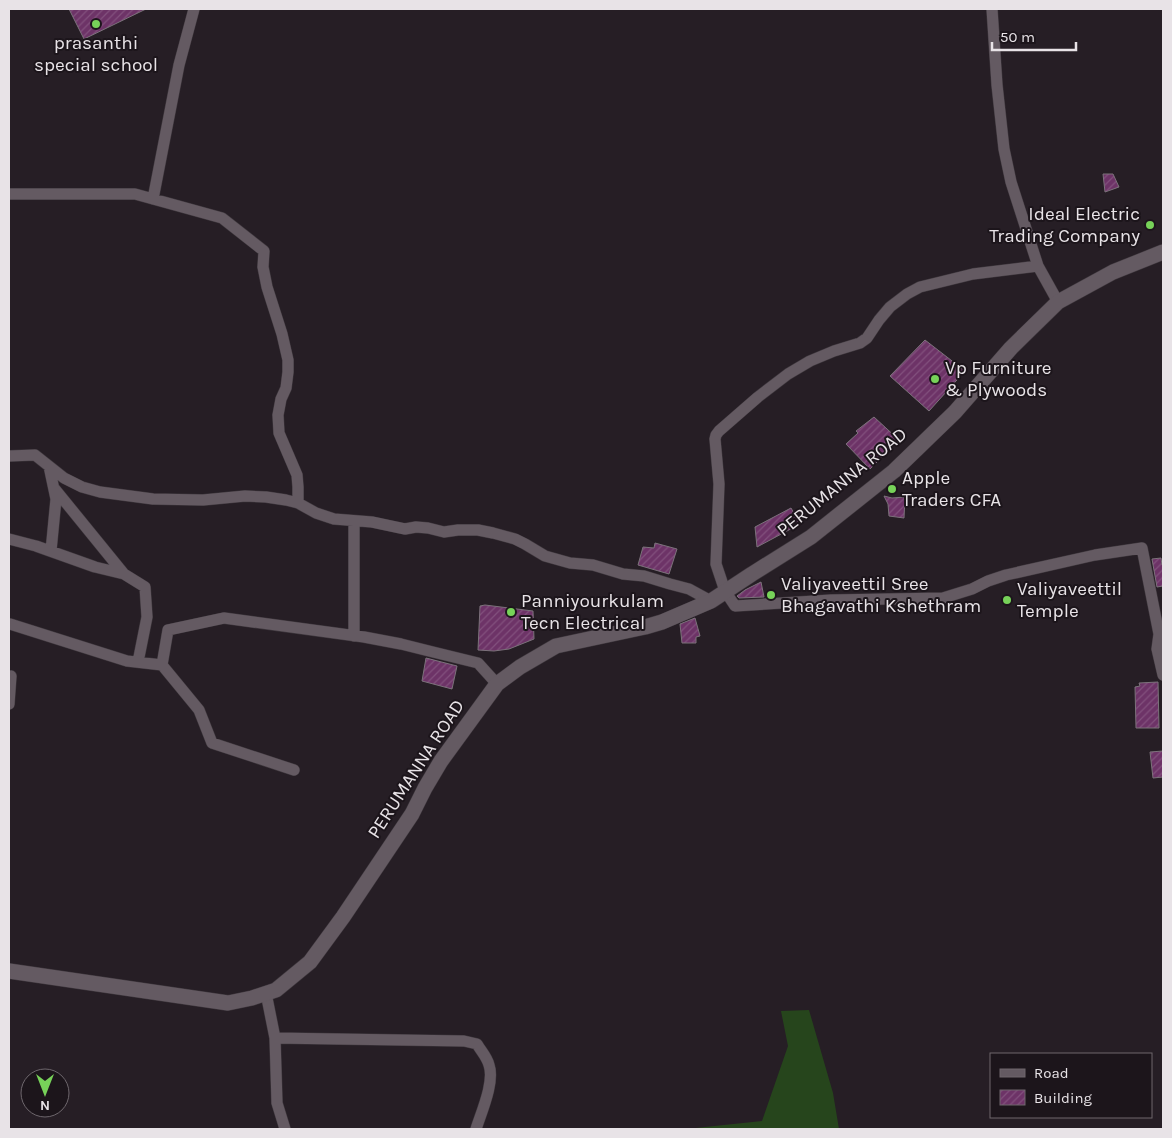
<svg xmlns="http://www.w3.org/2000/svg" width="1172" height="1138" viewBox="0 0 1172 1138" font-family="Karla,sans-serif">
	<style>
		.grass { fill: #26451c }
		.building { fill: url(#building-hatch); stroke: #7c727b }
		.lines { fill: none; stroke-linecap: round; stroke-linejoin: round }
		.street-casing { stroke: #3f383e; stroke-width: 12 }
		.secondary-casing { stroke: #3f383e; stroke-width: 16 }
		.street { stroke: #645a62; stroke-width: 11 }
		.secondary { stroke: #645a62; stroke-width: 15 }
		.poi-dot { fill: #77d259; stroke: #1c151b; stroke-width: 2 }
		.labels { text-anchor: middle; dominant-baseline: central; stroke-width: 4; stroke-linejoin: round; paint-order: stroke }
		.poi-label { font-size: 19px; fill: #e8e3e7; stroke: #1c151b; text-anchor: start }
		.street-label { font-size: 19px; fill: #e8e3e7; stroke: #1c151b }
	</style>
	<defs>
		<pattern id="building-hatch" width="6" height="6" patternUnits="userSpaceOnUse" patternTransform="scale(1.25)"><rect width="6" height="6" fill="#6d3367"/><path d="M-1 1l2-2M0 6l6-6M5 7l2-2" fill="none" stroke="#82507d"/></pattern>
	</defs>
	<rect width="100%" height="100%" fill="#261e25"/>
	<path class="grass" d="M809,1010l24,83 6,36h-153l76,-8 26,-75 -7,-35z"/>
	<path class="building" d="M69,9h77l-62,30z
		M1103,174h10l6,13 -14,5z
		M925,340l40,31 -36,40 -39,-35z
		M874,417l25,23 -29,29 -24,-25 12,-11 -2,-2z
		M884,496l8,2 13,-1 -1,21 -15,-2 -1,-12z
		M791,508l9,16 -43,23 -2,-20z
		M655,543l22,6 -8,25 -31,-9 5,-18 11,1z
		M1161,558l1,7h1v21l-6,1 -5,-28z
		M761,582l3,15 -25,1 -2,-2 8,-6z
		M485,605l48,6 1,28 -25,10 -15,2 -16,-1 2,-44z
		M695,618l5,18 -4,1v6h-14l-2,-19z
		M426,658l31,8 -5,23 -30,-8z
		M1158,682l1,46h-23l-1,-41 5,-1 -1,-3z
		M1163,751v26l-10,1 -3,-26z"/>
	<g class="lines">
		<defs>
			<path id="street" d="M992,9l5,76 7,64 7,33 27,84 20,36
				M9,194h126l87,24 42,33 -1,16 4,20 15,47 6,26v12l-2,16 -5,11 -3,16 1,18 18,42 1,12v16
				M153,199l26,-134 15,-56
				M1038,266l-65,8 -53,13 -13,7 -17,13 -11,13 -12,18 -7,5 -26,8 -24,10 -22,13 -30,23 -39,34 -3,4 -1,4 4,45 -3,80 9,27 10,15 96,-6 112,-2 29,-9 16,-8 18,-6 89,-20 47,-7 17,86 -2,15 6,26
				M9,456l26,-1 29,23 18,9 18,5 53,7 50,1 42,-4 21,1 20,3 12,3 18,10 18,6 38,3 33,7 11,-2 12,1 16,4 14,-2h20l15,3 22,6 10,5 20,12 25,7 23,2 30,9 21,2 26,8 19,5 22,12
				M49,466l7,33 -5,52
				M54,488l70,86
				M9,539l27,7 59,21 29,7 21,13 2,30 -9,45
				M10,624l117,37 35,4
				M354,636v-115
				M9,704l2,-28
				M294,770l-82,-27 -13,-33 -37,-45 6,-35 56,-12 140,19 37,7 32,8 45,11 19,21
				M266,993l9,45 2,65 8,26
				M275,1038l189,3 13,3c4,7 10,13 12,21 6,17 -8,48 -13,64"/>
			<path id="secondary" d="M9,971l219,32 24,-5 24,-8 34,-28 33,-45 69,-103 13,-26 16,-27 56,-77 23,-17 36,-21 89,-19 17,-5 49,-21 41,-27 59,-37 83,-66 61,-59 56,-64 47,-46 55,-30 50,-20"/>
		</defs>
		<use href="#street" class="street-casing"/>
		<use href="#secondary" class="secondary-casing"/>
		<use href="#street" class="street"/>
		<use href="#secondary" class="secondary"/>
	</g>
	<g class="poi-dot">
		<circle cx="96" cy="24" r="5"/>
		<circle cx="1150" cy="225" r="5"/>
		<circle cx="935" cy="379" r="5"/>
		<circle cx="892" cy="489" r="5"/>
		<circle cx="771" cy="595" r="5"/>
		<circle cx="1007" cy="600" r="5"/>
		<circle cx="511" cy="612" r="5"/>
	</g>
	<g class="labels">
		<g class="poi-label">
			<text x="96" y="43" text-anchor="middle">prasanthi<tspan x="96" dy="22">special school</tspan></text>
			<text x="1140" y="214" text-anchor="end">Ideal Electric<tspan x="1140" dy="22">Trading Company</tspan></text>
			<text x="945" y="368">Vp Furniture<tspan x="945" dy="22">&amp; Plywoods</tspan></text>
			<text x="902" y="478">Apple<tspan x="902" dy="22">Traders CFA</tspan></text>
			<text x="781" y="584">Valiyaveettil Sree<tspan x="781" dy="22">Bhagavathi Kshethram</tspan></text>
			<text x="1017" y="589">Valiyaveettil<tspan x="1017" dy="22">Temple</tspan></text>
			<text x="521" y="601">Panniyourkulam<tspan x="521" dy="22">Tecn Electrical</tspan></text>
		</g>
		<g class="street-label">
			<text transform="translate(842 482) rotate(-39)">PERUMANNA ROAD</text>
			<text transform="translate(416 769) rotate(-57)">PERUMANNA ROAD</text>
		</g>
	</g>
	<rect width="1172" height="1138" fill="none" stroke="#e8e3e7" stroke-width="20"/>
	<rect x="990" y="1053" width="162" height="65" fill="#1c151b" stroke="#6e676d"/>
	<rect x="1000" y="1069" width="25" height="8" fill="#645a62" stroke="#6e676d"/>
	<text x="1034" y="1078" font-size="15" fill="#e8e3e7">Road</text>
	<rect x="1000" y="1090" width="25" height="15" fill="url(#building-hatch)" stroke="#6e676d"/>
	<text x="1034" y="1103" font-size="15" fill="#e8e3e7">Building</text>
	<g transform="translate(45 1093) rotate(180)"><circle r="24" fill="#1c151b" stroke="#6e676d"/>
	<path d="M0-4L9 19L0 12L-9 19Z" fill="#77d259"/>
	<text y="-8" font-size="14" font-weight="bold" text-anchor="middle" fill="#e8e3e7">N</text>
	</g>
	<path d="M992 42v8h84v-8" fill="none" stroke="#e8e3e7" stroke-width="2.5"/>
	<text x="1000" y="42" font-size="15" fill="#e8e3e7" stroke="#1c151b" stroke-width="4" paint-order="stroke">50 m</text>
</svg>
